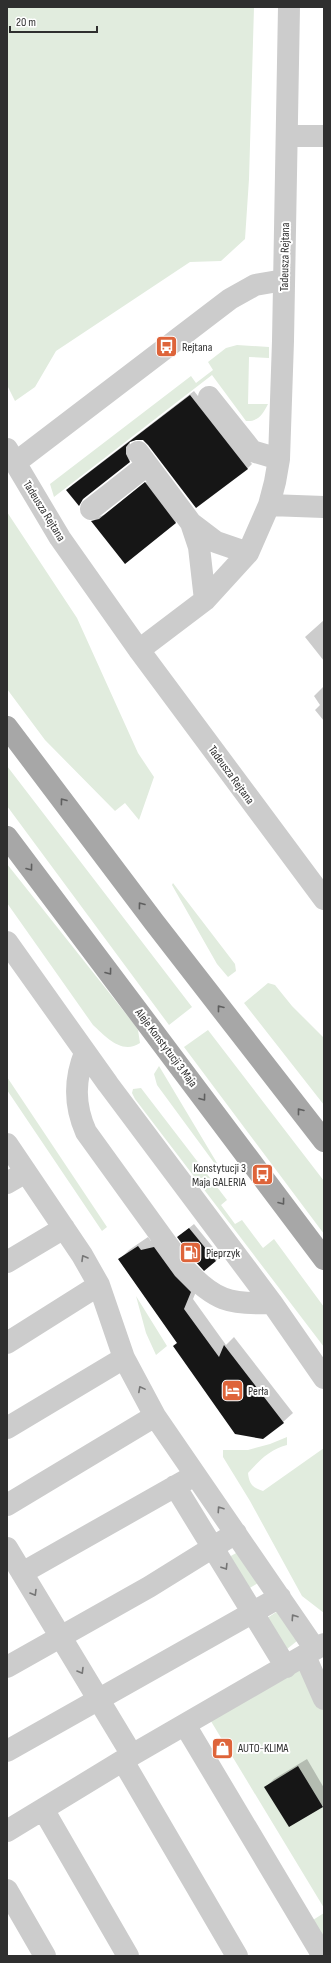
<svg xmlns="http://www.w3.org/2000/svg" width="331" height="1963" viewBox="0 0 331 1963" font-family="'Sofia Sans Condensed',sans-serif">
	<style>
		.green { fill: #e1ecde }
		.shadow { fill: #0003 }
		.building { fill: #161616 }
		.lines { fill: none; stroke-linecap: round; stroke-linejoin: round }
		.minor { stroke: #ccc; stroke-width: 22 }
		.major { stroke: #a7a7a7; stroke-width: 22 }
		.oneway { stroke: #5f5f5f }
		.oneway2 { stroke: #767676 }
		.labels { text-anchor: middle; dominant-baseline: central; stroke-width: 4; stroke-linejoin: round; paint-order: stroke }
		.street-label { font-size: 12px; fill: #2f2f2f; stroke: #fff }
		.poi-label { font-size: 12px; fill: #2f2f2f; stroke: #fff; text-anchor: start }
	</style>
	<rect width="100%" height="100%" fill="#fff"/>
	<path class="green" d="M7,7h247l-5,172 -4,60 -24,22 -31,1 -134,89 -21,36 -20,14 -8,-16z
		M237,345l32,2v11l-20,-1 -1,47h20c-5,10 -10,18 -22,17l-34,-46 -158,122 -4,-13 141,-108 5,7 17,-13 -5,-8 18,-14z
		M7,512l70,106 61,135 16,24 -15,43 -14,-17 -10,8 -70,-71 -38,-51z
		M7,766l185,241 -23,18 -162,-219z
		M7,864l127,160 4,6 2,13c-18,12 -34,-6 -47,-18l-86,-122z
		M173,883l62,81 1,7 -8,6 -11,-13 -45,-79z
		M268,983l7,2 17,21 32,32v67l-80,-102z
		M208,1030l116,151v53l-140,-187z
		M159,1066l58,97 -2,1 -58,-79 -3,-11z
		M7,1077l100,150 -5,4 -95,-141z
		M141,1088l86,112 -6,5 14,19 7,-4 21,28 11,-9 50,68v40l-189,-248 -3,-6 1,-4z
		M136,1296l31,50 -11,9 -10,-22z
		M287,1437v8c-17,4 -28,16 -39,28 1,11 5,15 15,18l61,-43v165l-22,-17 -52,-95 -27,-44v-7h25l22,-6z
		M238,1552l20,31 -10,6 -19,-32z
		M278,1611l19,30 -10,8 -20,-31z
		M305,1656l19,43v209l-118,-195z
		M324,1913v43l-19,-31z"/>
	<path class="shadow" d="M194,391l58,73 -5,5 -98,-25 -5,-4 -7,-1 -7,3v7l4,8 -48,39 -7,8 -11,-14 4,-5z
		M150,479l29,39 -4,5 -82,-2 4,-4 7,-2z
		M324,620v41l-19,-24z
		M324,686v35l-9,-11 5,-5 -6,-9z
		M194,1224l26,32 -4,5 -33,-28z
		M148,1237l3,4 12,-3 37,44 -7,17 33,46 8,-8 59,76 -10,9 -105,-79 -59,-83 10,-10z
		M307,1759l17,29v16l-2,2 -56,-19 8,-8z"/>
	<path class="building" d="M190,395l58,74 -52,39 -48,-63 -5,-5h-7l-6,2 -4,5v7l4,8 -47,37 -4,7 -13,-16z
		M145,482l31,41 -51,41 -34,-43 8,-2z
		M189,1228l27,33 -12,10 -9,-10 -18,-24z
		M138,1246l3,4 13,-3 21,29 16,16 -7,17 35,48 5,-12 60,78 -21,16 -28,-5 -62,-88 4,-3 -59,-84z
		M298,1766l25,41 -34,20 -25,-40z"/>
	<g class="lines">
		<path class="minor" d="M287,136h37
			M209,397l43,54 27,8
			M7,449l53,89 79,112 185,249
			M138,452l53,71 25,19 32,11
			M15,463l215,-164 25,-14 29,-5
			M269,505l55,2
			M91,509l56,-44
			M191,523l8,24 6,53
			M139,650l66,-50 43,-47 21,-48 6,-23 4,-23 4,-118 6,-334
			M7,942l101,142 164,219 52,75
			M85,1053c-11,27 -11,52 1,79l99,137c29,31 44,36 87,34
			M7,1144l75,111 17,30 25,73 31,58 160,233
			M7,1183l19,-11
			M7,1262l57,-34
			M7,1343l92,-58
			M7,1428l117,-70
			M175,1486l111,181
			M7,1505l148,-89
			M7,1548l125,207
			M22,1573l166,-94
			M305,1656l19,43
			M7,1667l142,-80 87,-54
			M185,1725l138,231
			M7,1751l273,-154
			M123,1761l114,195
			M43,1809l85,147
			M7,1831l125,-76 192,-111
			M7,1890l38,66"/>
		<path class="major" d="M7,727l147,195 170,219
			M7,837l317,422"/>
	</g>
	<defs><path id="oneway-chevron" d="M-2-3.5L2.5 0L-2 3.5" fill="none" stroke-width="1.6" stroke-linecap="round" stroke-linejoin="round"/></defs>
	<g class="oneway">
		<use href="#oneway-chevron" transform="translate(63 801) rotate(-127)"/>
		<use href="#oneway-chevron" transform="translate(30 868) rotate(53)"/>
		<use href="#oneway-chevron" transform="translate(141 905) rotate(-127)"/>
		<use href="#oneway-chevron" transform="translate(109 972) rotate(53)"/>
		<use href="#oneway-chevron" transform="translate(220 1008) rotate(-128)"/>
		<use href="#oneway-chevron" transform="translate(203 1098) rotate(53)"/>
		<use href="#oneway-chevron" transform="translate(300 1111) rotate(-128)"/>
		<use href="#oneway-chevron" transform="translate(282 1202) rotate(53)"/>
	</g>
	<g class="oneway2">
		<use href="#oneway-chevron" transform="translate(84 1258) rotate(-120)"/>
		<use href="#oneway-chevron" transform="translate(141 1389) rotate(-118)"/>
		<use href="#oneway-chevron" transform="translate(220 1509) rotate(-124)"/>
		<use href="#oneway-chevron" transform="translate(225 1567) rotate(58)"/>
		<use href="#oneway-chevron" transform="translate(34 1593) rotate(59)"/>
		<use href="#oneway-chevron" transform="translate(294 1617) rotate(-124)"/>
		<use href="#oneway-chevron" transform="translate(81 1671) rotate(59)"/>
	</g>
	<defs>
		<symbol id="bus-square" viewBox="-11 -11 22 22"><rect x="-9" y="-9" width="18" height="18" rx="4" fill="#de643a" stroke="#fff"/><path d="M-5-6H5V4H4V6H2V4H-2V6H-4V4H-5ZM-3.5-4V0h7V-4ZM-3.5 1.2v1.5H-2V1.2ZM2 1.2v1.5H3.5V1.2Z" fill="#fff"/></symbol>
		<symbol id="fuel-square" viewBox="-11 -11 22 22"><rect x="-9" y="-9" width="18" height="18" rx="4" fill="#de643a" stroke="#fff"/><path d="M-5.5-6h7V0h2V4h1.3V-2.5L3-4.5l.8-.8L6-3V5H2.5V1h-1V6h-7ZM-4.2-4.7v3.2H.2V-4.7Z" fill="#fff"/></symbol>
		<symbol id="hotel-square" viewBox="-11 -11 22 22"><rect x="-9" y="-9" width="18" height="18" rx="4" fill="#de643a" stroke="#fff"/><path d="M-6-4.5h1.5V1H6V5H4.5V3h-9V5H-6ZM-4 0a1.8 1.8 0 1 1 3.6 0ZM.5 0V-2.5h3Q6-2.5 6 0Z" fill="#fff"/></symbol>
		<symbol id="shop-square" viewBox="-11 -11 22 22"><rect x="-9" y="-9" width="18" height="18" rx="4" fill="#de643a" stroke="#fff"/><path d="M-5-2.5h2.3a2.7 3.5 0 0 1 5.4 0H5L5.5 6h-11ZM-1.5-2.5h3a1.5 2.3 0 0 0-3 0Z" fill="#fff"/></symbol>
	</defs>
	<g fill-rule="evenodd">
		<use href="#bus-square" x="154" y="334" width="25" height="25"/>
		<use href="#bus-square" x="250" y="1162" width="25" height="25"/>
		<use href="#fuel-square" x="178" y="1240" width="25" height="25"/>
		<use href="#hotel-square" x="220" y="1378" width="25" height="25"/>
		<use href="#shop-square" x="210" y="1736" width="25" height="25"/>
	</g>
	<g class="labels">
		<g class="street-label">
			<text transform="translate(285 257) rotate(-89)">Tadeusza Rejtana</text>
			<text transform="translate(44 511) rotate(58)">Tadeusza Rejtana</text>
			<text transform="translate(231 775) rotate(54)">Tadeusza Rejtana</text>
			<text transform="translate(166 1048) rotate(53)">Aleje Konstytucji 3 Maja</text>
		</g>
		<g class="poi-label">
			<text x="182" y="347">Rejtana</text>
			<text x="246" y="1168" text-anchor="end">Konstytucji 3<tspan x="246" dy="14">Maja GALERIA</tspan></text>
			<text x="206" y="1253">Pieprzyk</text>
			<text x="248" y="1391">Perła</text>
			<text x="238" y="1748">AUTO-KLIMA</text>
		</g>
	</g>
	<rect width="331" height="1963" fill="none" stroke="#2f2f2f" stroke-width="16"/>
	<path d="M10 26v6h87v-6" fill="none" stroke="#2f2f2f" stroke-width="2"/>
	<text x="16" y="26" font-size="12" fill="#2f2f2f" stroke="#ffffff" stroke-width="3" paint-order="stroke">20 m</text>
</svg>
